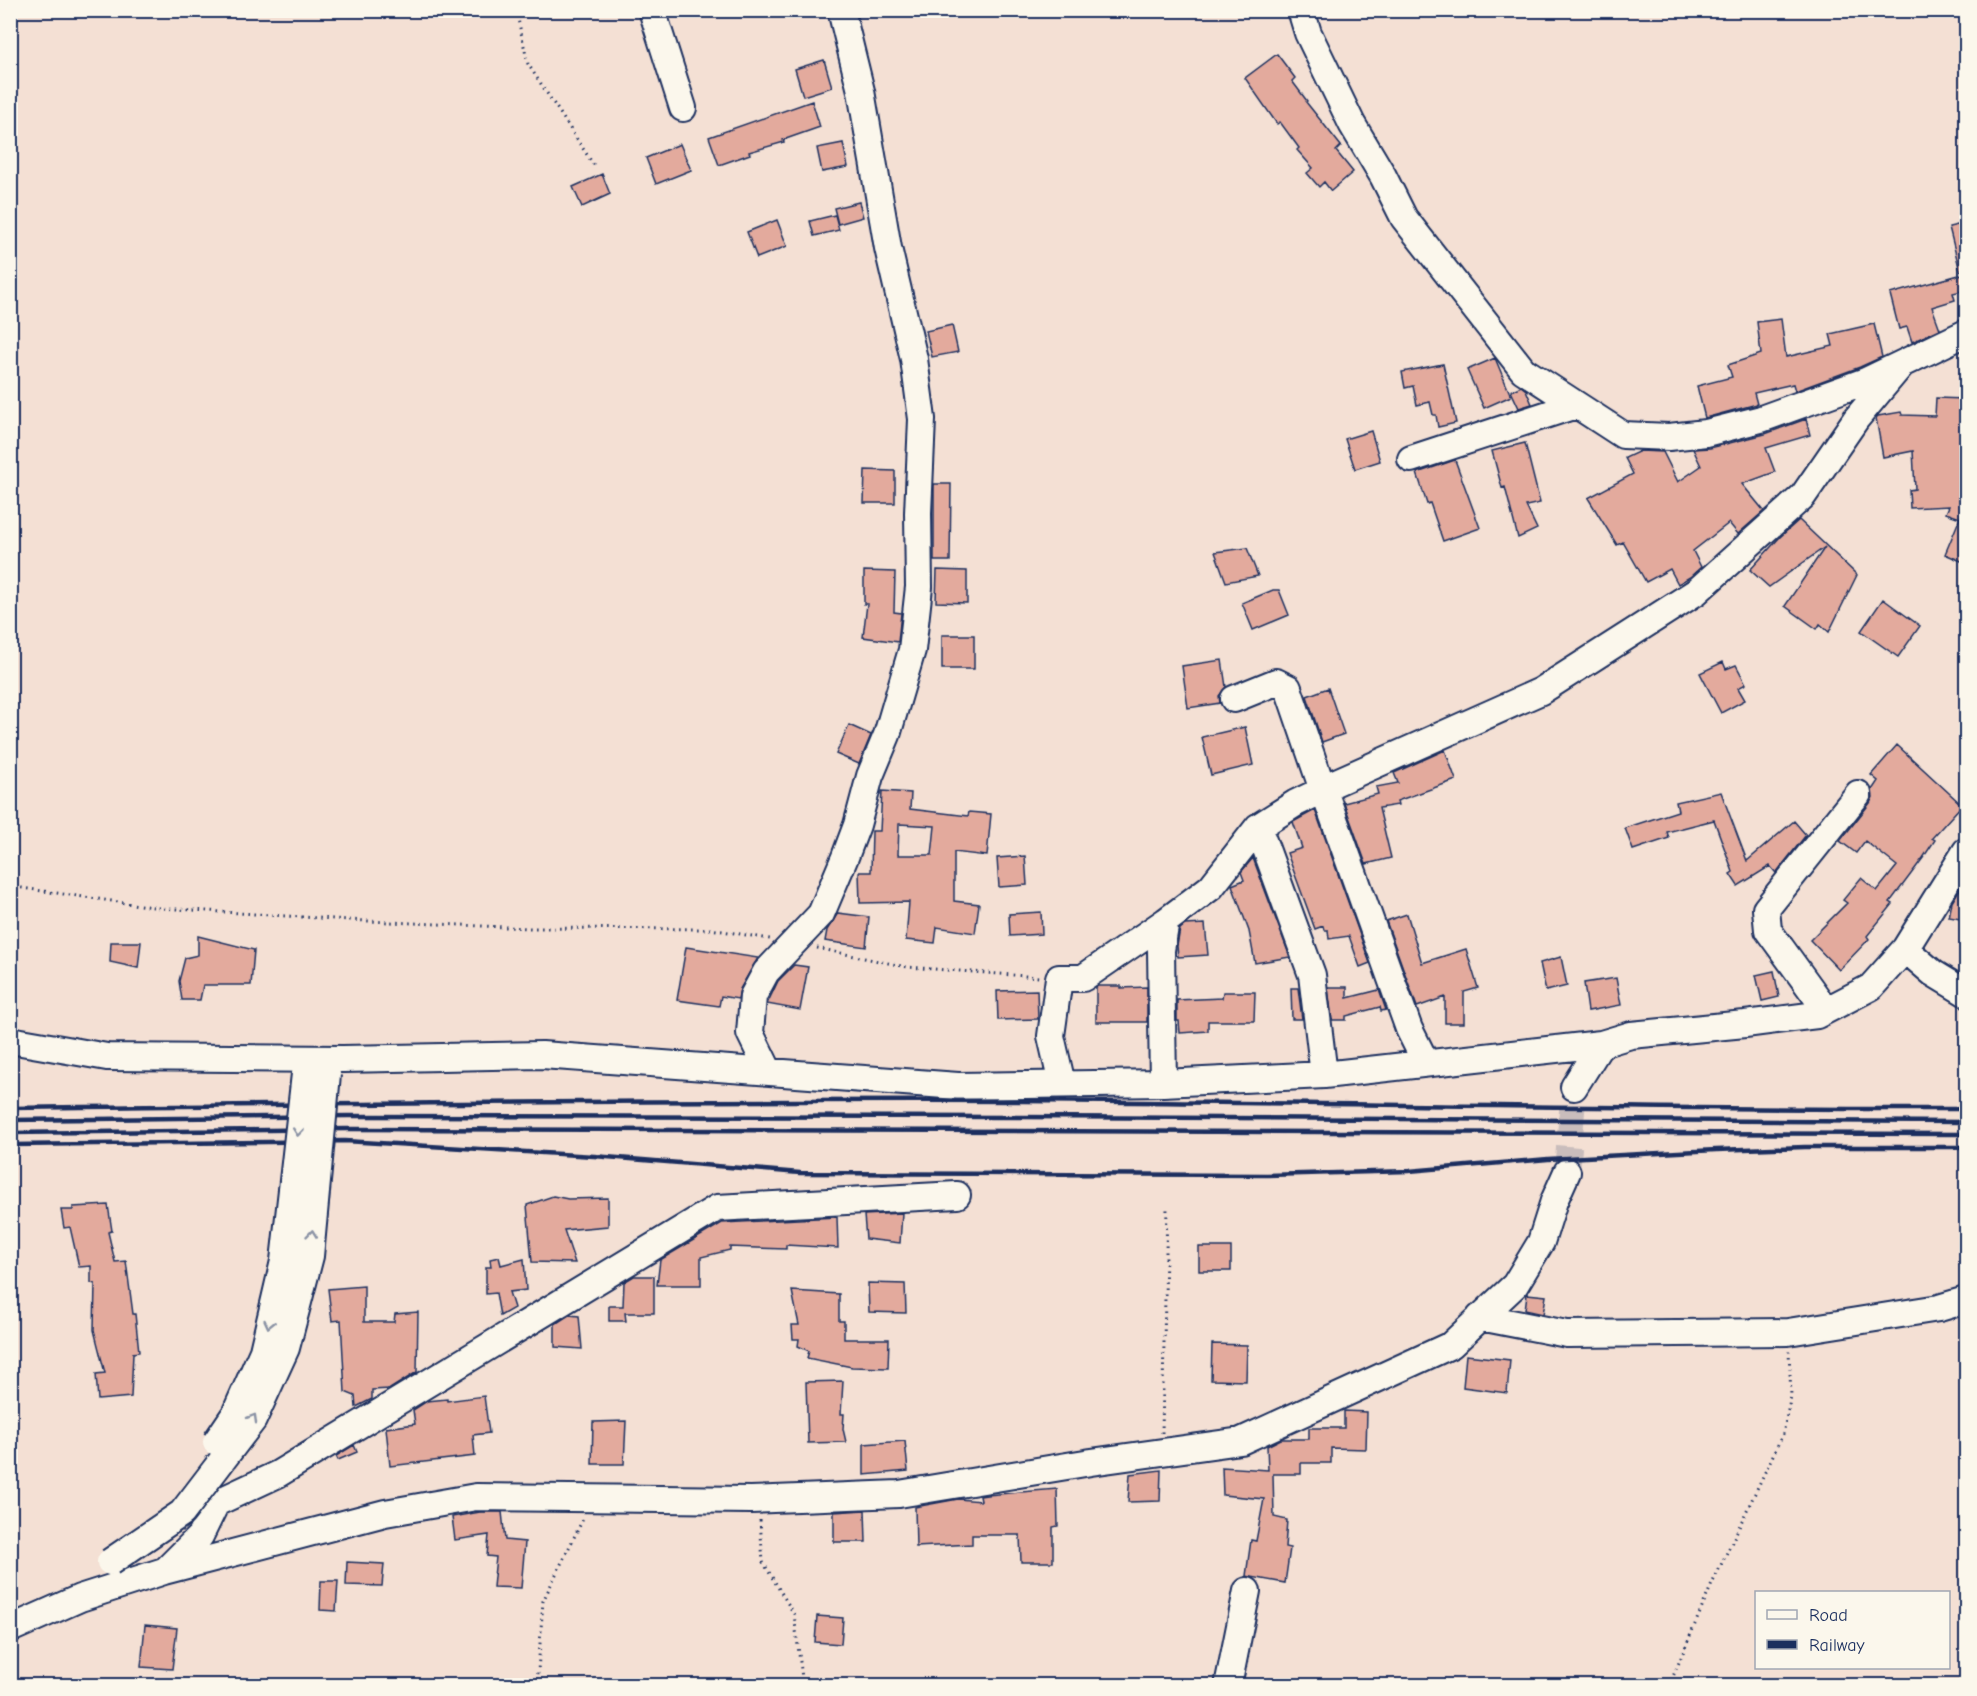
<svg xmlns="http://www.w3.org/2000/svg" width="1977" height="1696" viewBox="0 0 1977 1696" font-family="'Comic Neue',sans-serif">
	<style>
		.building { fill: #e3aa9d; stroke: #1b2f5e; stroke-width: 1.5; fill-rule: evenodd }
		.lines { fill: none; stroke-linecap: round; stroke-linejoin: round }
		.minor-tunnel { stroke: #c9bdbc; stroke-width: 26; stroke-dasharray: 26 13; stroke-linecap: butt }
		.minor-casing { stroke: #1b2f5e; stroke-width: 30 }
		.path { stroke: #1b2f5e; stroke-width: 3; stroke-dasharray: 1.5 4.5; stroke-linecap: butt }
		.minor { stroke: #fbf7ec; stroke-width: 26 }
		.rail { stroke: #1b2f5e; stroke-width: 4.5 }
		.minor-bridge-casing { stroke: #1b2f5e; stroke-width: 30; stroke-linecap: butt }
		.minor-bridge { stroke: #fbf7ec; stroke-width: 26 }
		.oneway { stroke: #8b93a5 }
	</style>
	<rect width="100%" height="100%" fill="#f4e0d4"/>
	<filter id="ink" filterUnits="userSpaceOnUse"><feTurbulence type="fractalNoise" baseFrequency=".0167" numOctaves="2"/><feDisplacementMap in="SourceGraphic" scale="12" xChannelSelector="R" yChannelSelector="G"/><feConvolveMatrix kernelMatrix="1 2 1 2 8 2 1 2 1" color-interpolation-filters="sRGB"/></filter>
	<g filter="url(#ink)">
		<path class="building" d="M1277,54l18,24 -3,3 15,20 -1,1 35,44 -5,5 17,21 -22,19 -7,-9 -5,5 -12,-14 6,-5 -16,-18 2,-2 -19,-26 -3,2 -32,-46z
			M824,60l8,27 -29,9 -8,-27z
			M812,101l8,26 -37,13 1,2 -35,10 1,2 -31,11 -10,-28z
			M843,143l5,24 -26,5 -5,-24z
			M680,144l11,26 -35,14 -10,-26z
			M602,174l8,20 -28,13 -9,-20z
			M859,202l4,15 -25,7 -4,-16z
			M835,215l4,15 -25,6 -4,-15z
			M777,220l10,26 -30,12 -10,-26z
			M1966,223v47l-6,1 -11,-44z
			M1966,273v17l-13,3 2,7 -23,7 8,22 -28,13 -5,-15 -8,2 -9,-35z
			M1781,319l5,38 47,-11 -3,-12 44,-10 8,33 -22,10 -65,24 -2,-7 -39,9 3,11 -52,14 -8,-32 35,-9 -4,-12 33,-11 -4,-32z
			M952,325l6,27 -26,5 -6,-26z
			M1495,358l16,38 -27,12 -17,-38z
			M1443,364l13,59 -18,4 -2,-12h-3l-3,-13 -13,3 -4,-19 -8,2 -3,-16z
			M1521,386l5,4 6,14 -13,4 -8,-17z
			M1936,398l30,1v26l-5,-1v38l5,-1v102l-21,-9 15,-36 -14,-5 3,-7 -39,2 -1,-18 6,-1 -2,-38 -30,6 -7,-39 2,-2 23,-4 1,3 33,1z
			M1806,419l4,16 -44,13 9,24 -33,12 22,27 -26,23 -9,-11 -36,28 8,16 -11,10 -12,7 -8,-15 -24,13 -23,-40 -6,3 -29,-47 45,-24 -8,-16 15,-7 23,1 15,30 23,-16 -8,-17 17,-1 55,-14z
			M1371,431l9,30 -25,8 -10,-30z
			M1525,443l15,60 -14,3 11,23 -19,9 -13,-51 -3,1 -10,-37z
			M1455,460l25,68 -37,13 -13,-38 -3,1 -10,-31z
			M865,470l30,1v32h-31z
			M934,484h17l-1,77h-16z
			M1799,520l58,55 -28,57 -9,-8 -3,5 -32,-23 40,-59 -56,40 -19,-17 30,-33z
			M1247,548l11,28 -32,6 -11,-30z
			M937,570l30,1v32l-31,-1z
			M864,571l31,1 -1,40 7,1 -3,29 -35,-5 4,-33h-3z
			M1273,590h6l10,25 -36,15 -11,-27z
			M1883,599l37,27 -22,31 -37,-26z
			M942,635h32v34h-32z
			M1222,660l4,27 -7,9 1,7 -32,5 -6,-42z
			M1723,662l3,7 10,-4 10,19 -8,4 7,12 -24,13 -21,-40z
			M1328,688l16,46 -22,8 -15,-46z
			M849,725l22,10 -12,29 -23,-10z
			M1245,727l8,38 -42,10 -9,-38z
			M1897,745l65,60 -30,33 3,2 -12,18 -33,44 3,2 -26,32 2,3 -30,31 -29,-30 37,-37 -4,-3 18,-22 16,13 20,-25 -32,-25 -9,12 -16,-12 30,-38 3,-6 -1,-7 6,-9 -7,-6z
			M1445,750l11,30 -59,21 1,4 -19,3 12,50 -25,6 -22,-61 34,-9 -2,-7 22,-4 -4,-10z
			M882,791l29,2 -1,16 58,7 1,-4 22,2 -4,42 -33,-4v49l25,3 -4,29 -38,-6 -2,16 -29,-3 3,-38 -49,1 -1,-31h12l1,-41h8zM899,824l36,2 -3,29h-34z
			M1721,792l26,69 47,-40 12,14 -30,38 -6,-7 -32,20 -8,-12 3,-2 -19,-52 -47,12 2,6 -36,12 -8,-22 53,-17 -2,-9z
			M1315,810l55,153 -10,4 -11,-31 -20,3 -1,-9h-4l-1,-4 -8,3 -28,-76 15,-5 -9,-26z
			M1025,856l2,29 -28,2 -2,-29z
			M1253,858l37,99 -35,6 -6,-32 -17,-46 12,-5 -3,-8z
			M1966,879v41l-17,-3 3,-15z
			M1041,912l1,22 -32,2 -1,-22z
			M838,913l31,4 -3,30 -41,-6 2,-11z
			M1407,914l15,49 44,-14 12,39 -14,4v31h-19v-26l-28,10 -31,-86z
			M1205,924l3,31 -30,2 -1,-11 3,-17 5,-4z
			M198,936l56,14 -3,35h-48l-3,15h-18l-3,-19 6,-23 13,-3z
			M111,942h30l-3,26 -28,-6z
			M686,947l72,11 -18,31 -2,10 -17,-3 -2,10 -42,-6z
			M1561,957l6,29 -21,5 -6,-28z
			M794,965l14,2 -8,43 -33,-6 11,-23z
			M1774,971l5,26 -17,4 -6,-26z
			M1616,978l5,27 -33,6 -4,-28z
			M1098,986h23v2l26,-1v35h-51v-35z
			M1328,987h19v11l32,-8 7,20 -5,1 -1,-4 -34,9v4h-14z
			M1291,988h7l4,31h-10z
			M1037,990l1,29 -40,1 -1,-29z
			M1223,992h32l-1,29h-46v10l-28,2 -1,-12h-2v-21l45,-2z
			M553,1196l15,3 40,-1v28l-44,4 11,33 -43,-1 -5,-57z
			M108,1205l4,26 -4,1 7,30 11,-1 7,53h2l4,38 -6,1 -2,44 -33,3 -2,-26 9,-1 -11,-43 1,-46 -4,-1v-17l-12,1 -9,-40 -6,1 -3,-18h12v-3z
			M902,1213l-2,30 -34,-4 -2,-24z
			M837,1217l1,31 -52,-3v4l-56,-2v3l-29,7v28h-44l3,-25 62,-37z
			M1199,1247h32v24h-32z
			M499,1257l2,8 23,-6 2,31 -17,2 5,16 -14,8 -4,-23 -10,1v-27h5l-1,-8z
			M634,1276h20v37h-29l1,8h-17v-15h14l1,-24z
			M868,1283l37,1 1,29 -37,-1z
			M364,1286v36h30l1,-8 23,-2 -1,60 -27,17 -18,1v9l-16,8 -1,-11 -10,-4 -4,-72 -9,1 -4,-32z
			M792,1291l47,3v27h5v18h45l-1,29 -36,-1 -45,-9 2,-7 -11,-5 1,-7h-6l-1,-14h7z
			M1527,1294l19,2 -3,18 -18,-4z
			M569,1315l10,1 3,33 -27,-2v-23z
			M1212,1344l35,1 -1,36 -35,-1z
			M1466,1355l44,5 -3,33 -44,-6z
			M843,1381l-2,33h3l-1,15 3,13 -38,1 -2,-61z
			M484,1396l5,37 -16,2 2,21 -85,10 -4,-38 29,-4 -2,-14 14,-9 20,-2v2z
			M1344,1411l23,1 -1,37 -35,-1v15h-30v11h-28l1,43 13,3 -2,27 5,1 -5,35 -39,-7 5,-36 5,1 8,-42 -41,-4 -1,-28 46,3 -1,-24 14,-7h28v-11h35z
			M626,1421l-2,43h-32l1,-42z
			M905,1441l3,30 -44,4v-31z
			M354,1445l3,7 -19,8 -2,-4z
			M1161,1470l-1,31 -32,1 2,-28z
			M1057,1489l1,37 -5,1v35h-32l-1,-27h-48v9l-56,3 -1,-40 43,-8 23,2 -1,-5 7,-1z
			M865,1510l1,32h-32v-30z
			M480,1512h22l3,28 20,2 -4,46 -28,-1 3,-30 -9,-1 2,-21 -34,5 -3,-23z
			M347,1562l37,2 -2,22 -36,-1z
			M321,1581h17l-2,30 -16,-1z
			M817,1616l26,2 -2,26 -26,-2z
			M145,1625l32,3 -5,41 -31,-2z"/>
		<g class="lines">
			<path class="minor-tunnel" d="M1567,1172l7,-85"/>
			<defs>
				<path id="minor" d="M652,10l31,98
					M1301,10l7,23 44,91 31,52 21,42 119,152 100,65 46,2 37,-4 55,-14 105,-38 100,-48
					M1411,459l165,-54
					M1234,699l42,-17 12,6 35,102
					M1323,788l86,241 17,34
					M1258,827l54,148 12,100
					M1905,949l28,24 33,20
					M1826,1010l-58,-80 -2,-21 92,-115
					M10,1040l97,17 236,2 199,-4 416,31 205,-3 161,-8 277,-31
					M769,1072l-19,-39 3,-37 13,-24 55,-58 24,-57 12,-32 13,-49 17,-41 25,-85 7,-63 -1,-74 4,-94 -8,-60 -26,-111 -27,-157 -20,-81
					M1163,1083l-2,-133 5,-29 45,-34 47,-60 38,-24 27,-13v-2l218,-97 155,-99 107,-96 53,-77 46,-55
					M1062,1084l-11,-48 8,-58h24l83,-57
					M1574,1087l27,-43 30,-9 114,-11 72,-9 54,-28 34,-38 61,-98
					M1480,1317l87,17 221,-2 151,-24 27,-8
					M167,1569l33,-33 16,-33 62,-29 439,-266 240,-13
					M10,1629l70,-31 84,-27 221,-58 91,-16 275,3 148,-6 192,-32 150,-21 210,-96 64,-60 26,-43 13,-41 13,-29
					M1228,1686l19,-95"/>
			</defs>
			<use href="#minor" class="minor-casing"/>
			<path class="path" d="M516,10l12,54 67,103
				M10,884l5,3 145,21 206,13 165,7 180,1 59,10
				M817,948l90,19 132,10
				M1162,1433l5,-225
				M760,1520l3,42 31,52 9,72
				M537,1686l6,-85 40,-82
				M1669,1686l43,-102 71,-150 8,-38 -2,-45"/>
			<use href="#minor" class="minor"/>
			<path class="rail" d="M10,1108c338,-4 675,-8 1013,-7 314,2 629,9 943,8
				M10,1120l338,-4 672,1 946,5
				M10,1133l337,-4 1619,5
				M10,1145l335,-4 249,15 206,17 467,2 142,-4 139,-12 168,-9 89,-3h161"/>
			<defs>
				<path id="minor-bridge" d="M216,1442l19,-28 28,-63 21,-90 21,-187
					M110,1562l72,-49 71,-93 33,-72 24,-92 17,-182"/>
			</defs>
			<use href="#minor-bridge" class="minor-bridge-casing"/>
			<use href="#minor-bridge" class="minor-bridge"/>
		</g>
		<defs><path id="oneway-chevron" d="M-2-3.5L2.5 0L-2 3.5" fill="none" stroke-width="1.6" stroke-linecap="round" stroke-linejoin="round" transform="scale(1.5)"/></defs>
		<g class="oneway">
			<use href="#oneway-chevron" transform="translate(298 1132) rotate(96)"/>
			<use href="#oneway-chevron" transform="translate(312 1234) rotate(-84)"/>
			<use href="#oneway-chevron" transform="translate(269 1324) rotate(103)"/>
			<use href="#oneway-chevron" transform="translate(253 1418) rotate(-60)"/>
		</g>
	</g>
	<rect width="1977" height="1696" fill="none" stroke="#fbf7ec" stroke-width="36"/>
	<rect x="18" y="18" width="1941" height="1660" fill="none" stroke="#1b2f5e" stroke-width="2" filter="url(#ink)"/>
	<rect x="1755" y="1591" width="195" height="78" fill="#fbf7ec" stroke="#a1a7b3" stroke-width="1.5"/>
	<rect x="1767" y="1610" width="30" height="9" fill="#fbf7ec" stroke="#a1a7b3" stroke-width="1.5"/>
	<text x="1809" y="1621" font-size="18" fill="#1b2f5e">Road</text>
	<rect x="1767" y="1640" width="30" height="9" fill="#1b2f5e" stroke="#a1a7b3" stroke-width="1.5"/>
	<text x="1809" y="1651" font-size="18" fill="#1b2f5e">Railway</text>
</svg>
